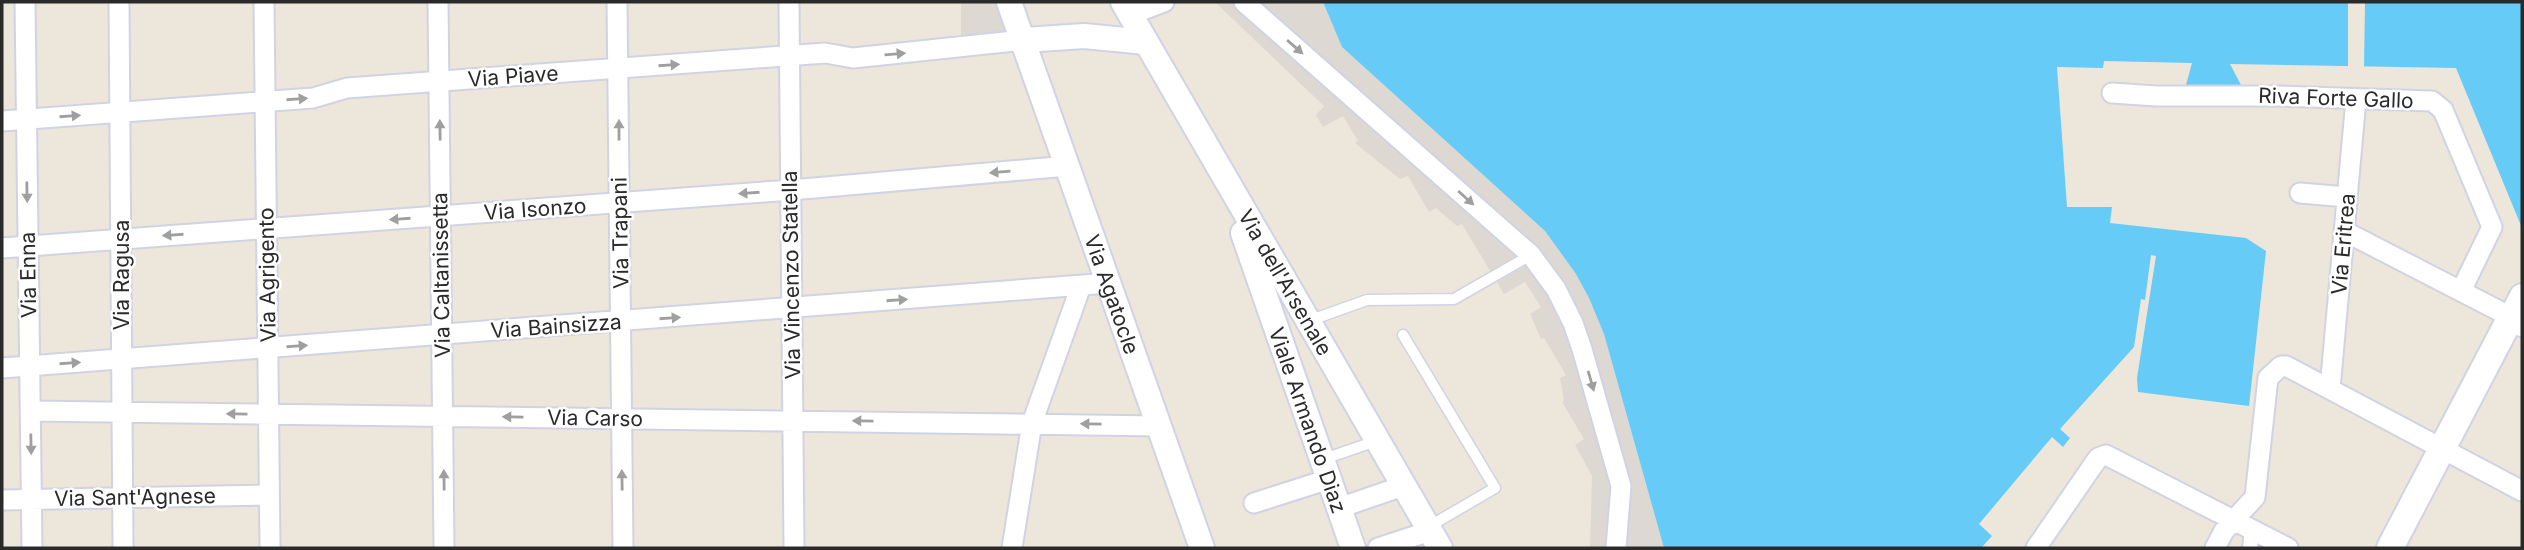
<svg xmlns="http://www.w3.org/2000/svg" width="2524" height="550" viewBox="0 0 2524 550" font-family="Inter,sans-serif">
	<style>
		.plaza { fill: #ddd9d2 }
		.water { fill: #66cbf7 }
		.pier { fill: #ede6da }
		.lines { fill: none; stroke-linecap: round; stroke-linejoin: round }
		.service-casing { stroke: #d0d3e4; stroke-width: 13 }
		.pedestrian-casing { stroke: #d0d3e4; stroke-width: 18 }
		.minor-casing { stroke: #d0d3e4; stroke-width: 23 }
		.tertiary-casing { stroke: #d0d3e4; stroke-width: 28 }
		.secondary-casing { stroke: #d0d3e4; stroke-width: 30 }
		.service { stroke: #fff; stroke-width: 10 }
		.pedestrian { stroke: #fff; stroke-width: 14 }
		.minor { stroke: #fff; stroke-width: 19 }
		.tertiary { stroke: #fff; stroke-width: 24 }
		.secondary { stroke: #fff; stroke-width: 26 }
		.oneway { fill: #9f9f9f }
		.labels { text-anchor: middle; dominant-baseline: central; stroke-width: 5; stroke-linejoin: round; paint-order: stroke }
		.street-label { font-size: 21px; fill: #2a2a2a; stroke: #fff }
	</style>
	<rect width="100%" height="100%" fill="#ede6da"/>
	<path class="plaza" d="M961,2h48l15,38 -63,7z
		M1215,2h108l19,45 203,184 31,43 13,24 15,36 60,214h-74l2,-72 -17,-31 9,-6 -22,-37 2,-1 -4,-23 6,-3 -22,-37 -3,1 -11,-25 11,-7 -16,-25 -21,12 -42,-70 -5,2 -21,-18 -7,4 -21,-36 -8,3 -45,-36 3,-2 -15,-25 -20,11 -7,-12 8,-9z"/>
	<path class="water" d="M1323,2h1199v226l-66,-160 -226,-4 11,21h-55l6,-22 -88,-2 -1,7 -46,-1 10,140h45l-2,16 136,15 20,13 -17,155 -111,-14 -1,-14 19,-122 -5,-1 -6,45 -4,-1 -7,48 -74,82 10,9 -7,9 -11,-10 -73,87 13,12 -11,12h-317l-60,-214 -15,-36 -13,-24 -31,-43 -203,-184z"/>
	<path class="pier" d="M2348,2h17l-1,65h-16z"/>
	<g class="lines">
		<defs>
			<path id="service" d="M1311,320l56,-20 87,-1 77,-44
				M1403,335l92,153 -67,39
				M1324,459l52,-18"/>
			<path id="pedestrian" d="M2250,548l2,-18"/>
			<path id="minor" d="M25,2l7,546
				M119,2l4,546
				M264,2l6,546
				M438,2l6,546
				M617,2l6,546
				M789,2l5,546
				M1244,2l287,253 25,34 17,34 9,26 39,137 -5,62
				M1130,15l34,-13
				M2112,93l44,3h122l154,5 11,9 49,117 -31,64
				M2,121l311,-23 34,-10 478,-35 28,5 171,-18
				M2300,193l47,4
				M2344,231l167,86
				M2,248l789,-58 277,-24
				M2,368l1107,-85
				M2330,389l26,-290
				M31,411l1128,15
				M2,500l267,-5
				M1254,503l75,-24
				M1339,508l64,-22
				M1012,548l20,-125 49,-137
				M1378,548l52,-17
				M2036,548l62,-90 8,-3 182,93
				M2215,548l9,-17 31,-34 13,-119 13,-12h5l236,125"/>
			<g id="tertiary">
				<path id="s1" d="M1009,2l193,546"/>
				<path id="s2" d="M1123,2l317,546"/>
				<path d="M1024,40l60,-4 62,6"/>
				<path id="s3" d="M1243,233l110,315"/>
				<path d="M2511,317l11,-21"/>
			</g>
			<path id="secondary" d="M2390,548l121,-231 11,6"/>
		</defs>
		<use href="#service" class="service-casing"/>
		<use href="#pedestrian" class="pedestrian-casing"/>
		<use href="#minor" class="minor-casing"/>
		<use href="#tertiary" class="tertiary-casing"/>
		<use href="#secondary" class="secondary-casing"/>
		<use href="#service" class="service"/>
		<use href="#pedestrian" class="pedestrian"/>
		<use href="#minor" class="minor"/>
		<use href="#tertiary" class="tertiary"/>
		<use href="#secondary" class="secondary"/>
	</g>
	<defs><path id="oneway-solid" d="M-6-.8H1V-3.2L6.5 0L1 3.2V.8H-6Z" transform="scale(1.75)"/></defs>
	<g class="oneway">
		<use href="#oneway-solid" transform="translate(1295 47) rotate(41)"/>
		<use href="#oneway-solid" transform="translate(895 54) rotate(-5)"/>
		<use href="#oneway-solid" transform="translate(669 65) rotate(-4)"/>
		<use href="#oneway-solid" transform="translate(297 99) rotate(-4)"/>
		<use href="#oneway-solid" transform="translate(70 116) rotate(-4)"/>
		<use href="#oneway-solid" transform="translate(440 130) rotate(-91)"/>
		<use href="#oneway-solid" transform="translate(619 130) rotate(-90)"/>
		<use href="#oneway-solid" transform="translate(1000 172) rotate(175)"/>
		<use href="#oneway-solid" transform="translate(27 192) rotate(89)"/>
		<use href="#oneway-solid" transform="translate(749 193) rotate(176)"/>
		<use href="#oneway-solid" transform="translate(1466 198) rotate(42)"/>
		<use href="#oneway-solid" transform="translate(400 219) rotate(176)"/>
		<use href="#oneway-solid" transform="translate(173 235) rotate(176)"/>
		<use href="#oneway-solid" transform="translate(897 300) rotate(-4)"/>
		<use href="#oneway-solid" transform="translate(670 318) rotate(-4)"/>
		<use href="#oneway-solid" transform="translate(297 346) rotate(-4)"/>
		<use href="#oneway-solid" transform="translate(70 363) rotate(-4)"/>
		<use href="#oneway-solid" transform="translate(1591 381) rotate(74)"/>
		<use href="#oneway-solid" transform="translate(237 414) rotate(-179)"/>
		<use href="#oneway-solid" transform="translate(513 417) rotate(-179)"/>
		<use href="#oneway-solid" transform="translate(863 421) rotate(-179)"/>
		<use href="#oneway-solid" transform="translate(1091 424) rotate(-179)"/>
		<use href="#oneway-solid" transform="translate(31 444) rotate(89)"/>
		<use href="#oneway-solid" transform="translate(444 480) rotate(-91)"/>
		<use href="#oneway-solid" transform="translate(622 480) rotate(-91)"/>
	</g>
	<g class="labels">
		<g class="street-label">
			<text transform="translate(513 76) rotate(-4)">Via Piave</text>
			<text transform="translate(2336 98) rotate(2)">Riva Forte Gallo</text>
			<text transform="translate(535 209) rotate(-4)">Via Isonzo</text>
			<text transform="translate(620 233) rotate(-91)">Via Trapani</text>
			<text transform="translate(2343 244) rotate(-85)">Via Eritrea</text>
			<text transform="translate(28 275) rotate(-91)">Via Enna</text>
			<text transform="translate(121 275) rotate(-90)">Via Ragusa</text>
			<text transform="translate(267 275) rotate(-91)">Via Agrigento</text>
			<text transform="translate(441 275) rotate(-91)">Via Caltanissetta</text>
			<text transform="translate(791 275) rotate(-91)">Via Vincenzo Statella</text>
			<text stroke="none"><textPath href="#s2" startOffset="324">Via dell'Arsenale</textPath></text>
			<text stroke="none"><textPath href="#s1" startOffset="310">Via Agatocle</textPath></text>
			<text transform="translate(556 326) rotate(-4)">Via Bainsizza</text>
			<text transform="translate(595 418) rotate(1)">Via Carso</text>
			<text stroke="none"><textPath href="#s3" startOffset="198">Viale Armando Diaz</textPath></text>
			<text transform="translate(135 497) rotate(-1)">Via Sant'Agnese</text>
		</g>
	</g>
	<rect width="2524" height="550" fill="none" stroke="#2a2a2a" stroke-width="7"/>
</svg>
